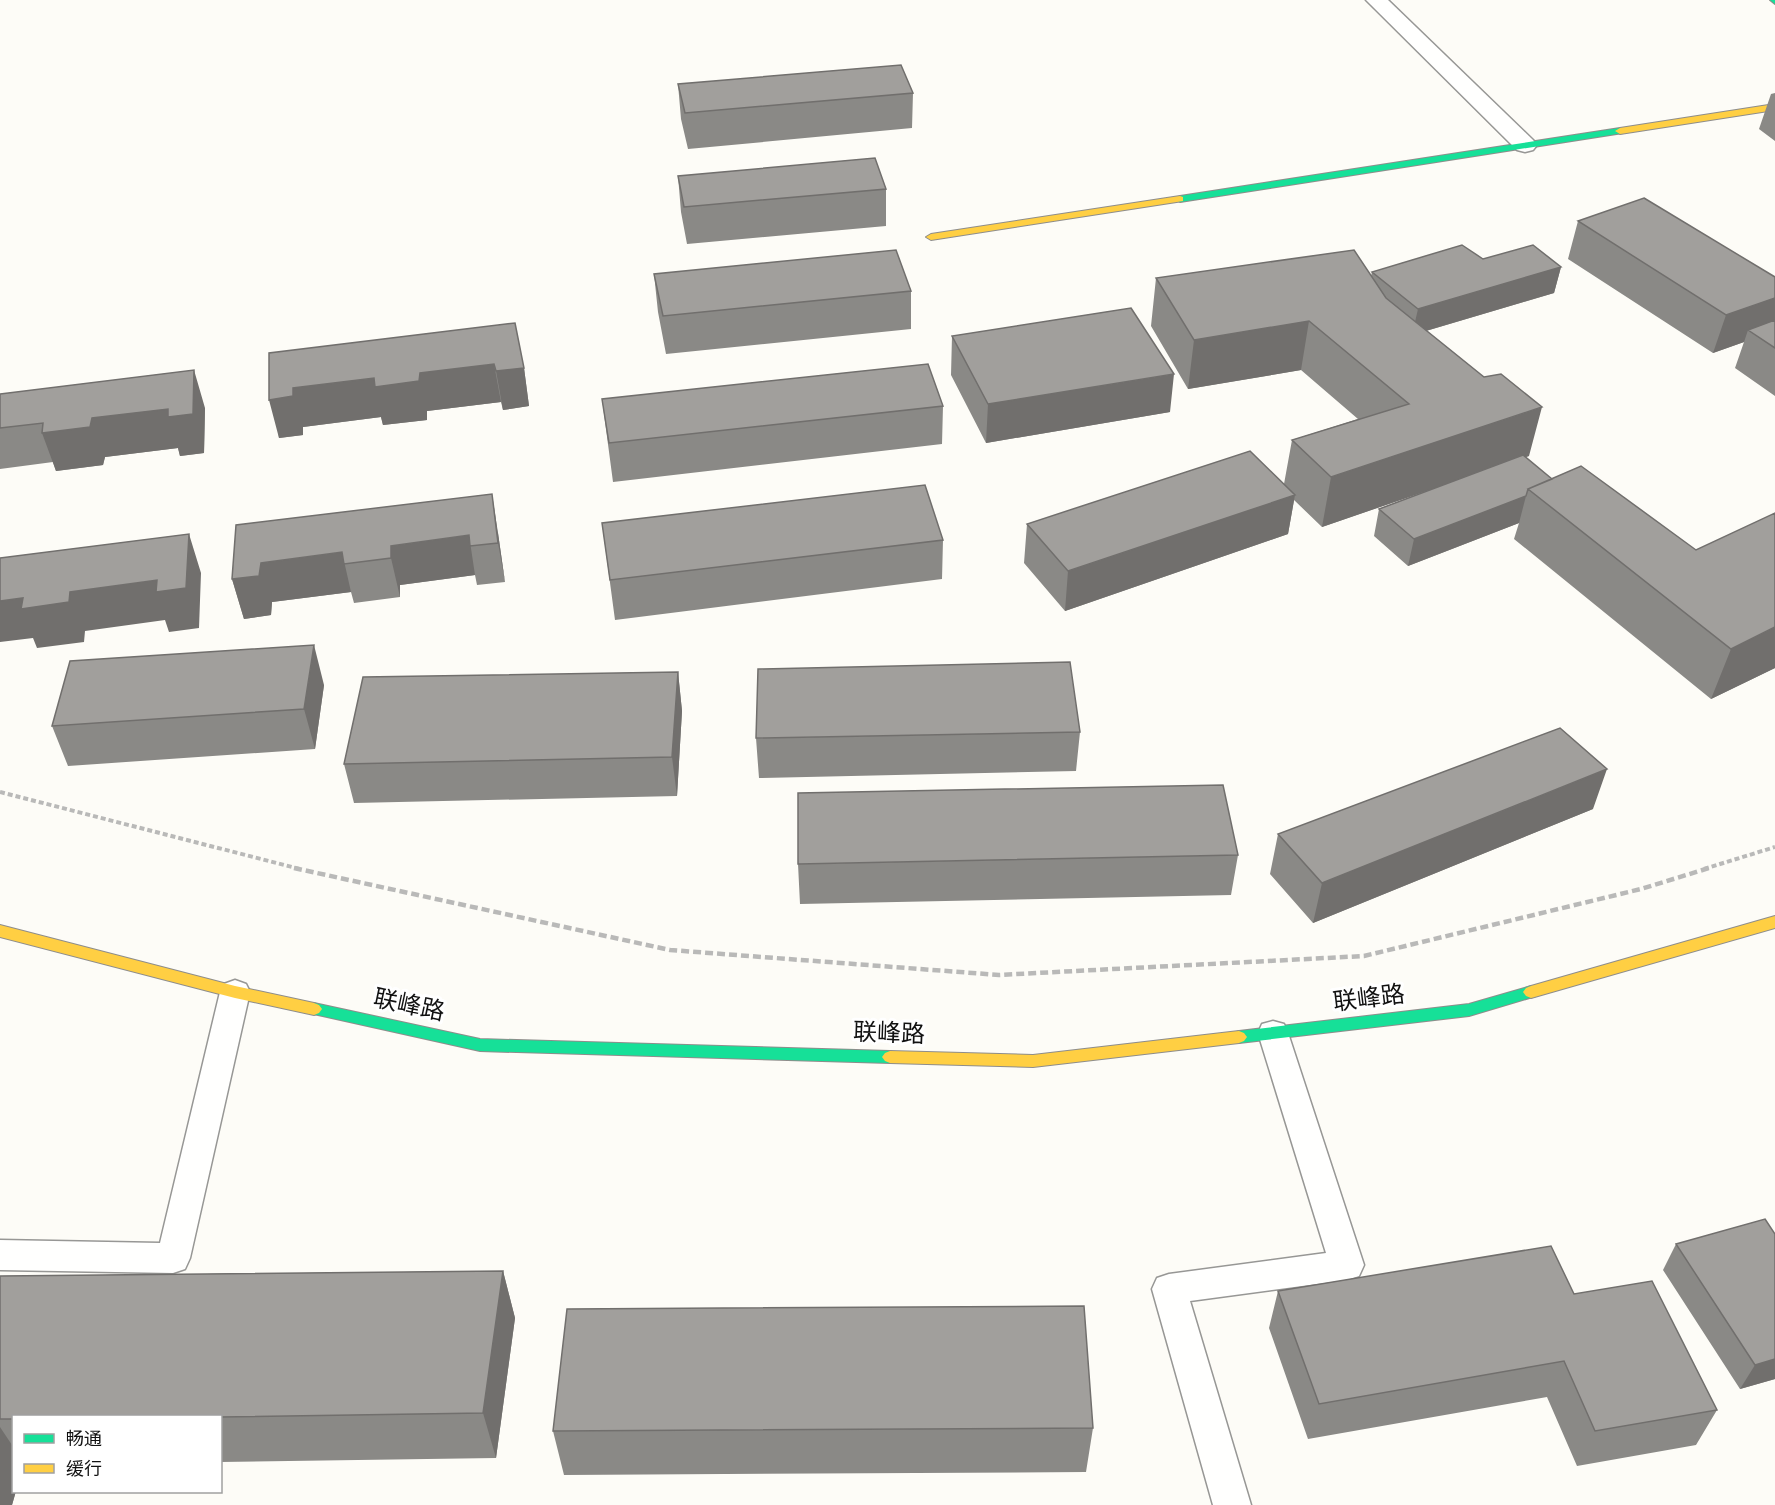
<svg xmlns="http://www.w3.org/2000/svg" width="1775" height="1505" viewBox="0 0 1775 1505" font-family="Spectral,'Noto Sans SC',serif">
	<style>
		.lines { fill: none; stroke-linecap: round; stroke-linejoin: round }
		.lane-casing { stroke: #979795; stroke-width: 3 }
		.street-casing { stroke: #979795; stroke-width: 3 }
		.fast-casing { stroke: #8e8d8b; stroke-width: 2 }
		.slow-casing { stroke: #8e8d8b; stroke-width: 2 }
		.path-far1 { stroke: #b9b9b8; stroke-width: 4; stroke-dasharray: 5 3; stroke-linecap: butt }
		.path { stroke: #b9b9b8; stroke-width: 4.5; stroke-dasharray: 8 4; stroke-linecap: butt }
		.lane { fill: #fffffe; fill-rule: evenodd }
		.street { fill: #fffffe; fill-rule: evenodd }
		.fast { fill: #16e098; fill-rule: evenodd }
		.slow { fill: #ffcf43; fill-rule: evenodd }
		.wall { fill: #8a8986 }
		.shaded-wall { fill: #716f6d }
		.building { fill: #a19f9c; stroke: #716f6d; stroke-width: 1.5 }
		.labels { text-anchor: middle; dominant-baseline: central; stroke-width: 6; stroke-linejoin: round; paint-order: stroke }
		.street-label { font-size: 24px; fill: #111; stroke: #fff }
	</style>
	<rect width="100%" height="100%" fill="#fdfcf7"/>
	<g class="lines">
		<defs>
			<path id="lane" d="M235,980l11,4 4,8 -60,266 -5,11 -12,4 -173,-3v-30l160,3 60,-251 4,-8z
				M1273,1021l11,3 4,9 76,232 -5,11 -12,4 -157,21 61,204h-38l-61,-216 5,-11 12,-4 157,-21 -68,-220 4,-9z"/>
			<path id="street" d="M1366,0h22l145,140 4,5 -4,5 -8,2 -8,-2z"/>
			<path id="fast" d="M1770,0h5v4z
				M1620,128l3,1v4l-443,69 -5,-3 5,-3z
				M1531,986l5,2 3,4 -3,4 -67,20 -230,27 -5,-2 -3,-4 3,-4 5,-2 230,-27z
				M314,1003l166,36 410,12 5,2 3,4 -3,4 -5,2 -410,-12 -171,-38 -3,-4 3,-4z"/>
			<path id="slow" d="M1775,104v6l-155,24 -5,-3 5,-3z
				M1180,196l3,1v4l-252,39 -5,-3 5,-3z
				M1775,916v12l-244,70 -5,-2 -3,-4 3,-4 5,-2z
				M0,925l235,61 79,17 5,2 3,4 -3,4 -5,2 -79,-17 -235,-61z
				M1239,1031l5,2 3,4 -3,4 -5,2 -206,24 -143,-4 -5,-2 -3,-4 3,-4 5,-2 143,4z"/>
		</defs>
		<use href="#lane" class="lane-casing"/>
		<use href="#street" class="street-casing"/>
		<use href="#fast" class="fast-casing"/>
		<use href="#slow" class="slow-casing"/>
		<path class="path-far1" d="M0,792l300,77
			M1704,869l71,-22"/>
		<path class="path" d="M294,868l376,82 329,25 365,-19 277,-67 68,-21"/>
		<use href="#lane" class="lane"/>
		<use href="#street" class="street"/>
		<use href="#fast" class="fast"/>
		<use href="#slow" class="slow"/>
	</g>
	<path class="wall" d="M678,84l235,9 -1,35 -224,21 -7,-30z
		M1775,93v48l-16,-12 12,-35z
		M678,176l208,13v37l-199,18 -6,-32z
		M1578,221l197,56v119l-40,-28 9,-26 -31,11 -145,-94z
		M1483,259l78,8 -7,26 -128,38 103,125 -4,1 250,211 -64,31 -197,-160 5,-16 -111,43 -34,-30 5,-27 64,-24 -121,42 -28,-27 -6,34 -223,77 -41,-48 3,-39 257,-40 8,-44 66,-21 -57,-49 -113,19 -37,-63 5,-48 215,-2 1,-4z
		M654,274l257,17v38l-245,25 -8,-42z
		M952,336l218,76 -184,31 -35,-68z
		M269,353l255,15 5,38 -26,4 -2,-8 -74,9v9l-44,5 -2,-8 -78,10v8l-24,3z
		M0,394l205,14 -1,45 -24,3 -2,-8 -73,9 -2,8 -47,6 -3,-9 -53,7z
		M602,399l341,7 -1,38 -329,38z
		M602,523l341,17 -1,39 -327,41z
		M498,533l7,49 -28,3 -2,-10 -75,10v12l-46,6 -3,-11 -79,10 -1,13 -27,4 -12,-40z
		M678,672l4,39 -5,85 -323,7 -10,-39z
		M324,685l-9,64 -247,17 -16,-40z
		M1080,732l-4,39 -317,7 -3,-40z
		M1593,809l-280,114 -43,-49 8,-40z
		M1238,855l-7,40 -431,9 -2,-40z
		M1775,1234v145l-35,10 -77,-119 13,-26z
		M503,1271l12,47 -19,140 -276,4v-46h-206v75h2l-4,14h-12v-229z
		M1278,1291l296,3 143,116 -21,35 -119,21 -30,-69 -239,42 -39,-111z
		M1093,1428l-7,44 -522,3 -11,-44z"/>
	<path class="shaded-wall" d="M1561,267l-7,26 -142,42 6,-26z
		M1775,298v33l-27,-1 -4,12 -31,11 13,-38z
		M1309,321l-8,49 -113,19 6,-49z
		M494,364l7,38 -74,9v9l-44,5 -2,-8 -78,10v8l-24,3 -10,-38 24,-12z
		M524,368l5,38 -26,4 -7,-39z
		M194,370l11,38 -1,45 -24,3 -2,-8 -73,9 -2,8 -47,6 -14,-38 50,-15z
		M1174,374l-4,38 -184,31 2,-39z
		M1542,407l-13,49 -207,71 9,-50z
		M492,494l6,39 7,49 -7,-39z
		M1295,495l-7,39 -223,77 3,-40z
		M1526,496l-7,27 -111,43 6,-27z
		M189,534l12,39 -2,55 -30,4 -4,-12 -80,11 -1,11 -47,6 -4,-10 -33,4v-41l157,-21z
		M469,535l6,40 -75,10v12l-9,-39v-12z
		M342,552l9,40 -79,10 -1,13 -27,4 -12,-40 29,-16z
		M1775,627v41l-64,31 20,-50z
		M314,645l10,40 -9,64 -11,-40z
		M678,672l4,39 -5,85 -5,-39z
		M1607,769l-14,40 -280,114 9,-40z
		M503,1271l12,47 -19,140 -13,-45z
		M1775,1359v20l-35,10 15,-24z
		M0,1427l14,21v43h2l-4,14h-12z"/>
	<path class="building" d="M901,65l12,28 -228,20 -7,-29z
		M875,158l11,31 -202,18 -6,-31z
		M1644,198l131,79v21l-49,17 -148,-94z
		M1462,245l21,14 50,-14 28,22 -143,42 -46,-37z
		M896,250l15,41 -248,25 -9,-42z
		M1354,250l32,48 98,79 17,-3 41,33 -211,70 -39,-37 117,-36 -100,-83 -115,19 -38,-62z
		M1131,308l43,66 -186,30 -36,-68z
		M1775,320v28l-27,-18z
		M515,323l9,45 -28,3 -2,-7 -74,9 -1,8 -44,6 -1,-9 -81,10v8l-24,4v-47z
		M928,364l15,42 -334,37 -7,-44z
		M194,370l-1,44 -25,3v-8l-76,9 -2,9 -48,6 1,-10 -43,5v-34z
		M1250,451l45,44 -227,76 -41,-47z
		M1523,455l29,24 -24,10 -2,7 -112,43 -35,-30z
		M1581,466l115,84 79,-37v114l-44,22 -203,-160z
		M925,485l18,55 -333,40 -8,-57z
		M492,494l6,49 -28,3 -1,-11 -78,11v12l-47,6 -2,-12 -81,11 -2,13 -27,3 4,-54z
		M189,534l-3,54 -30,4 1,-12 -87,12 -1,10 -48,7 2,-11 -23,3v-43z
		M314,645l-10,64 -252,17 18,-65z
		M1070,662l10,70 -324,6 2,-69z
		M678,672l-6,85 -328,7 19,-87z
		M1560,728l47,41 -285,114 -44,-49z
		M1223,785l15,70 -440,9v-71z
		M1765,1219l10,15v125l-20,6 -79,-121z
		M1551,1246l23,48 78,-13 65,129 -122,21 -31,-70 -245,43 -41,-113z
		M503,1271l-20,142 -263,4 -206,-1v3h-14v-143z
		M1084,1306l9,122 -540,3 14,-122z"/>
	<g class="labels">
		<g class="street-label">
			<text transform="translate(1369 999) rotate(-7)">联峰路</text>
			<text transform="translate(409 1006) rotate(12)">联峰路</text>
			<text transform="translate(889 1034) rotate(2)">联峰路</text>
		</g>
	</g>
	<rect x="12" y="1415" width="210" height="78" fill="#ffffff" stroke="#a0a0a0" stroke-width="1.5"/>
	<rect x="24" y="1434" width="30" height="9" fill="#16e098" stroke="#a0a0a0" stroke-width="1.5"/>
	<text x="66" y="1445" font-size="18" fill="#111111">畅通</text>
	<rect x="24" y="1464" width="30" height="9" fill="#ffcf43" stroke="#a0a0a0" stroke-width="1.5"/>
	<text x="66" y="1475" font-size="18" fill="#111111">缓行</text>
</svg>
